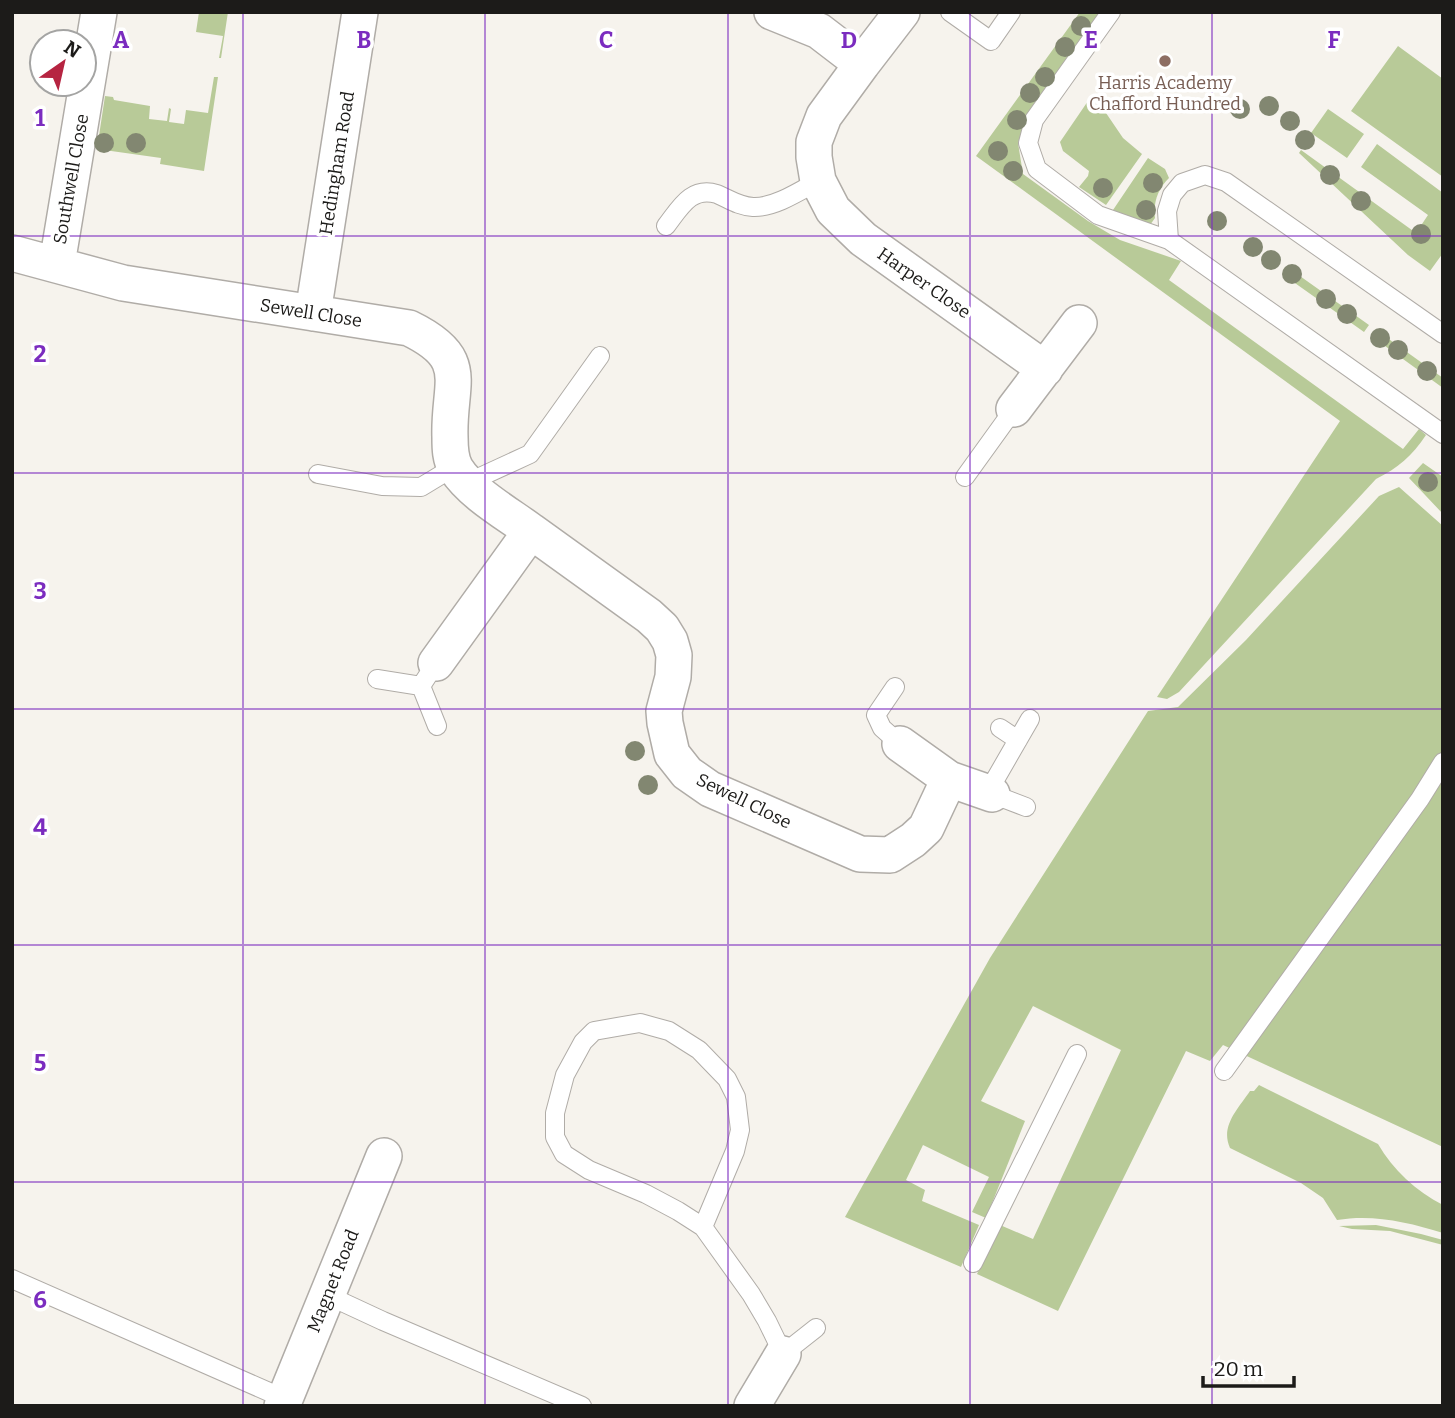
<svg xmlns="http://www.w3.org/2000/svg" width="1455" height="1418" viewBox="0 0 1455 1418" font-family="Bitter,serif">
	<style>
		.green { fill: #b8ca98 }
		.lines { fill: none; stroke-linecap: round; stroke-linejoin: round }
		.lane-casing { stroke: #b0aca7; stroke-width: 20 }
		.street-casing { stroke: #b0aca7; stroke-width: 38 }
		.lane { stroke: #fff; stroke-width: 18 }
		.street { stroke: #fff; stroke-width: 35 }
		.tree { fill: #828771 }
		.grid { fill: none; stroke: #7b2cbf; stroke-width: 2; stroke-opacity: 0.55 }
		.education-dot { fill: #8d6e63; stroke: #fff; stroke-width: 2.5 }
		.labels { text-anchor: middle; dominant-baseline: central; stroke-width: 7; stroke-linejoin: round; paint-order: stroke }
		.education-label { font-size: 18px; fill: #785e54; stroke: #fff }
		.street-label { font-size: 18px; fill: #1c1b19; stroke: #fff }
		.grid-label { font-size: 23px; text-anchor: middle; font-weight: bold; fill: #7b2cbf; stroke: #fff; stroke-width: 7; stroke-linejoin: round; paint-order: stroke }
	</style>
	<rect width="100%" height="100%" fill="#f6f3ed"/>
	<path class="green" d="M199,12h29l-7,46h-2l4,-22 -27,-4z
		M1080,12h22l-73,102 -11,29 5,31 65,47 32,19 61,21 -12,19 234,169 16,-20 7,6c-14,21 -28,33 -50,44l-197,213 -12,7 -10,-2 183,-276 -364,-265z
		M1398,46l45,33v98l-92,-66z
		M214,77h4l-14,94 -44,-7 1,-6 -64,-9 8,-53 8,1 1,3 36,6 -1,13 18,2 2,-13 2,1 -2,13 15,2 2,-14 22,3z
		M1088,101l18,12 17,25 19,16 -36,51 -27,-18 9,-11 1,-5 -26,-20 -3,-9z
		M1328,109l36,25 -17,24 -36,-25z
		M1377,144l66,49v60l-13,18 -22,-16 -109,-102 2,-3 115,83 12,-18 -67,-48z
		M1148,158l17,11 4,9c-11,11 -16,24 -14,40l-5,7 -28,-8 -9,-7z
		M1290,269l79,56 -5,7 -79,-56z
		M1379,332l64,46v10l-69,-50z
		M1423,463l20,14v37l-34,-36z
		M1399,487l44,39v621l-220,-102 -13,16 -24,-10 -128,260 -81,-37 23,-49 33,14 88,-189 -88,-44 -52,95 44,20 -39,97 -14,-6 17,-35 -66,-32 -17,35 19,10 -3,11 57,24 -18,42 -116,-50 145,-259 158,-247 30,-4 68,-67 133,-144z
		M1259,1085l119,59c15,26 38,47 65,61v28c-35,-11 -70,-19 -106,-13l-14,-22 -22,-15 -71,-35c-10,-22 8,-39 20,-57h4z
		M1376,1225l45,9 22,6v5l-53,-14 -38,-2 -13,-3z"/>
	<g class="lines">
		<defs>
			<path id="lane" d="M950,12l41,29 20,-29
				M1111,12l-77,108 -6,23 9,26 61,46 71,25 274,194
				M666,226c14,-18 25,-40 51,-32 12,5 21,12 36,13 21,1 47,-16 65,-26
				M1169,240l-2,-29 5,-16 10,-12 23,-8 21,7 217,152
				M318,474l64,12 39,1 33,-20
				M965,477l49,-68
				M467,483l63,-29 70,-98
				M436,663l-15,23 16,40
				M377,679l44,7
				M895,687l-19,28 6,13 18,16
				M1000,728l18,12
				M1026,807l-34,-13 4,-16 34,-59
				M1224,1071l196,-272 23,-37
				M703,1227l32,-76 5,-21 -4,-33 -9,-18 -28,-29 -30,-19 -29,-8 -46,8 -11,11 -18,33 -10,38v24l9,17 25,16 57,24 32,17 25,16 48,67 16,27 16,33 33,-26
				M973,1263l104,-209
				M12,1279l273,120
				M327,1295l56,26 199,85"/>
			<path id="street" d="M772,12l47,19 43,33 -38,52 -10,26v15l4,24 15,29 30,29 182,130
				M862,64l40,-52
				M12,253l111,30 286,45c64,31 39,54 41,109 0,11 0,22 6,32 15,24 52,45 75,62l-95,132
				M57,264l42,-252
				M313,313l47,-301
				M1014,409l65,-86
				M531,531l118,85 13,12 8,13 4,14 -1,22 -9,34 1,12 7,31 15,19 23,16 150,65 30,1 23,-15 13,-12 23,-49
				M900,744l49,35 43,15
				M282,1406l102,-250
				M752,1406l31,-52"/>
		</defs>
		<use href="#lane" class="lane-casing"/>
		<use href="#street" class="street-casing"/>
		<use href="#lane" class="lane"/>
		<use href="#street" class="street"/>
	</g>
	<g class="tree">
		<circle cx="1081" cy="26" r="10"/>
		<circle cx="1065" cy="47" r="10"/>
		<circle cx="1045" cy="77" r="10"/>
		<circle cx="1030" cy="93" r="10"/>
		<circle cx="1269" cy="106" r="10"/>
		<circle cx="1240" cy="109" r="10"/>
		<circle cx="1017" cy="120" r="10"/>
		<circle cx="1290" cy="121" r="10"/>
		<circle cx="1305" cy="140" r="10"/>
		<circle cx="104" cy="143" r="10"/>
		<circle cx="136" cy="143" r="10"/>
		<circle cx="998" cy="151" r="10"/>
		<circle cx="1013" cy="171" r="10"/>
		<circle cx="1330" cy="175" r="10"/>
		<circle cx="1153" cy="183" r="10"/>
		<circle cx="1103" cy="188" r="10"/>
		<circle cx="1361" cy="201" r="10"/>
		<circle cx="1146" cy="210" r="10"/>
		<circle cx="1217" cy="221" r="10"/>
		<circle cx="1421" cy="234" r="10"/>
		<circle cx="1253" cy="247" r="10"/>
		<circle cx="1271" cy="260" r="10"/>
		<circle cx="1292" cy="274" r="10"/>
		<circle cx="1326" cy="299" r="10"/>
		<circle cx="1347" cy="314" r="10"/>
		<circle cx="1380" cy="338" r="10"/>
		<circle cx="1398" cy="350" r="10"/>
		<circle cx="1427" cy="371" r="10"/>
		<circle cx="1428" cy="482" r="10"/>
		<circle cx="635" cy="751" r="10"/>
		<circle cx="648" cy="785" r="10"/>
	</g>
	<path class="grid" d="M243,12v1394M485,12v1394M728,12v1394M970,12v1394M1212,12v1394M12,236h1431M12,473h1431M12,709h1431M12,945h1431M12,1182h1431"/>
	<circle class="education-dot" cx="1165" cy="61" r="7"/>
	<g class="labels">
		<g class="education-label">
			<text x="1165" y="83">Harris Academy<tspan x="1165" dy="21">Chafford Hundred</tspan></text>
		</g>
		<g class="street-label">
			<text transform="translate(337 163) rotate(-81)">Hedingham Road</text>
			<text transform="translate(71 179) rotate(-80)">Southwell Close</text>
			<text transform="translate(924 283) rotate(35)">Harper Close</text>
			<text transform="translate(311 313) rotate(9)">Sewell Close</text>
			<text transform="translate(744 801) rotate(26)">Sewell Close</text>
			<text transform="translate(333 1281) rotate(-68)">Magnet Road</text>
		</g>
	</g>
	<g class="grid-label">
		<text x="121" y="48">A</text>
		<text x="364" y="48">B</text>
		<text x="606" y="48">C</text>
		<text x="849" y="48">D</text>
		<text x="1091" y="48">E</text>
		<text x="1334" y="48">F</text>
		<text x="40" y="126">1</text>
		<text x="40" y="362">2</text>
		<text x="40" y="599">3</text>
		<text x="40" y="835">4</text>
		<text x="40" y="1071">5</text>
		<text x="40" y="1308">6</text>
	</g>
	<rect width="1455" height="1418" fill="none" stroke="#1c1b19" stroke-width="28"/>
	<g transform="translate(63 63) rotate(34)"><circle r="33" fill="#ffffff" stroke="#a4a4a3" stroke-width="2"/>
	<path d="M0-5L12 26L0 18L-12 26Z" fill="#b62441"/>
	<text y="-10" font-size="19" font-weight="bold" text-anchor="middle" fill="#1c1b19">N</text>
	</g>
	<path d="M1203 1376v10h91v-10" fill="none" stroke="#1c1b19" stroke-width="3.5"/>
	<text x="1214" y="1376" font-size="21" fill="#1c1b19" stroke="#ffffff" stroke-width="5" paint-order="stroke">20 m</text>
</svg>
